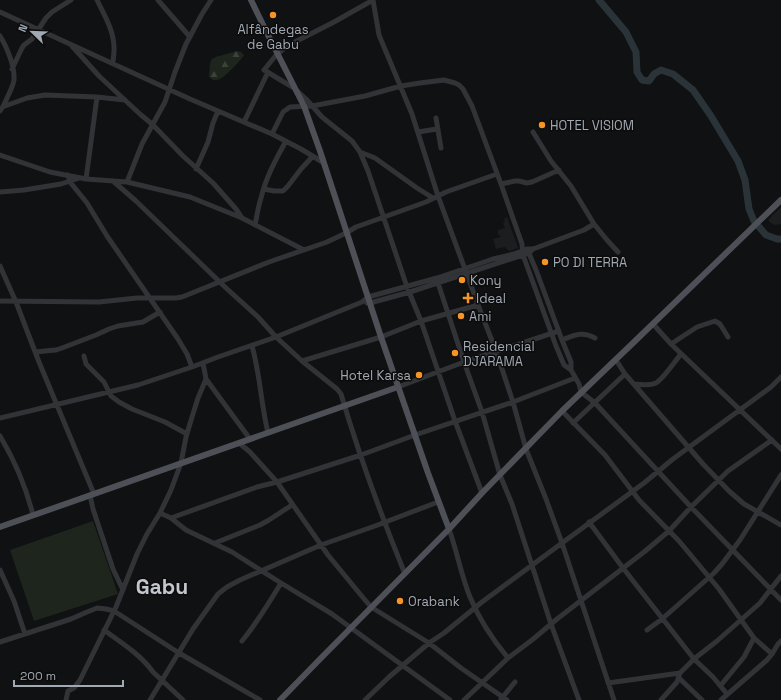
<svg xmlns="http://www.w3.org/2000/svg" width="781" height="700" viewBox="0 0 781 700" font-family="'Space Grotesk',sans-serif">
	<style>
		.built { fill: #1c1d1f }
		.forest { fill: url(#forest-firs) }
		.pitch { fill: #1d251d }
		.lines { fill: none; stroke-linecap: round; stroke-linejoin: round }
		.river { stroke: #293338; stroke-width: 7 }
		.minor { stroke: #313337; stroke-width: 5 }
		.major { stroke: #4d5056; stroke-width: 6 }
		.poi-dot { fill: #f69425; stroke: #0c0c0d; stroke-width: 1.5 }
		.labels { text-anchor: middle; dominant-baseline: central; stroke-width: 3; stroke-linejoin: round; paint-order: stroke }
		.poi-label { font-size: 13px; fill: #a1a9b3; stroke: #0c0c0d; text-anchor: start }
		.town-label { font-size: 21px; font-weight: bold; fill: #c2c7cf; stroke: #0c0c0d }
	</style>
	<defs>
		<pattern id="forest-firs" width="22" height="20" patternUnits="userSpaceOnUse"><rect width="22" height="20" fill="#1d251d"/><path d="M5 1l3.5 6h-7zM16 11l3.5 6h-7z" fill="#3b423b"/></pattern>
	</defs>
	<rect width="100%" height="100%" fill="#101112"/>
	<path class="built" d="M781,207v17l-6,1 -4,-2 -3,-3z
		M507,217l11,31 -9,3 -4,-4 -9,2 -3,-10 8,-2 -3,-3v-4l7,-2 -2,-5 2,-1 -1,-3z"/>
	<path class="forest" d="M237,51l4,1 3,3c-3,5 -19,22 -24,24 -2,1 -5,1 -7,1l-4,-3 1,-14 2,-4 4,-2z"/>
	<path class="pitch" d="M93,521l25,73 -84,27 -24,-71z"/>
	<g class="lines">
		<path class="river" d="M599,0l27,32 10,20 1,20 5,8 7,1 5,-7 7,-4 12,4 20,16 18,26 27,45 7,19 4,29 5,12 12,14 11,4h4"/>
		<path class="minor" d="M97,0c8,16 18,33 17,51 0,4 -1,8 -1,12
			M158,0l32,37
			M373,0l6,35 33,79 26,82 42,114 16,41 17,51 13,47 20,50 16,44 52,157
			M373,0l-39,22 -45,23 -12,9 -13,16 30,18 12,11 16,18 30,24 8,11 8,19 39,116 14,34 34,100 27,72
			M0,12l190,87 82,35 29,15 23,14
			M0,36c7,11 15,31 14,44 -1,6 -4,12 -7,18 -2,5 -3,8 -7,13
			M72,46l27,30 42,39 11,9 31,32 30,27 23,26 6,9
			M12,69l10,-21 2,-3 8,-6 14,-21 6,-6 19,-12
			M5,106l22,-8 18,-3 52,2 28,3
			M436,118l5,30
			M244,122l24,-50
			M418,132l19,-3
			M533,132l18,29 20,25 23,38 13,16 11,12
			M272,134l11,-22 7,-5 22,-1 53,-10 36,-10 19,-3 24,-3 11,3 4,2 4,4 9,17 29,78 21,60 1,11 33,91 8,19 7,5 8,14 2,8 14,11 96,104 90,93
			M360,152l15,6 42,30 16,10
			M0,155l50,17 36,7 41,3 63,15 52,21 62,32
			M196,169l12,-27 5,-19 5,-12
			M68,175l2,7 17,21 20,33 71,103 9,15 5,13
			M86,179l11,-82
			M113,181l23,20 90,87 32,29 18,20 26,24 35,28 4,5c18,61 40,121 64,180
			M127,182l15,-38 23,-42 10,-30 11,-28 16,-30 9,-14
			M501,184l14,-3h4l8,2 5,-1 27,-12
			M264,189l10,2h9l5,-5 13,-17 12,-13
			M0,192l24,-2 37,-6 18,-6
			M255,225c2,-9 3,-18 6,-27 5,-21 15,-39 25,-57
			M528,251l8,19 26,70 9,22v8
			M0,266l16,36 23,60 55,132
			M438,283l26,79 18,50 18,63 12,29 39,120 28,76
			M0,301l99,1 38,-4h39l6,-1 87,-35 58,-20 19,-9 10,-6 70,-25 20,-10 51,-18
			M367,303h3l40,-11 119,-39 4,-4
			M653,324l18,20 110,105
			M562,340c13,-5 20,-9 33,-2
			M671,344l26,-17 18,-6 5,3 8,13
			M252,346c8,28 9,58 16,87
			M36,352l9,-1 11,-1 6,-2 34,-13 13,-6 9,-3 25,-4 17,-10
			M84,356l2,8 18,18 7,14 8,6 13,7 33,13 22,12
			M616,360l9,14 78,90 26,27 15,13 37,21
			M302,361l79,-24 40,-16 57,-16
			M206,379l44,60
			M634,384c7,1 15,2 22,-1 8,-5 19,-22 25,-29
			M398,387l66,-25 95,-31
			M562,411l43,44 34,45 40,41 40,48 35,49 18,16
			M0,418l138,-33 54,-18 26,-10 58,-20 86,-35 6,-5 69,-19 56,-19 21,-5 13,-5h6l51,-19 10,-6
			M573,423l52,-49
			M0,436c15,25 26,51 33,79
			M239,443l11,9 27,30 51,73 32,39 11,13 58,36 32,25 46,32
			M90,495l3,14 20,60 10,21
			M160,513l11,5 15,12 46,22 49,31 51,31 118,86
			M171,518l86,-31 20,-5 84,-27 54,-20 98,-33 62,-24
			M589,522l34,46 71,91 19,18 14,17
			M449,529c8,22 12,46 21,68 9,22 23,43 38,61
			M215,543l45,-18 9,-5 23,-15
			M0,570l14,31 11,33
			M104,630c18,13 37,25 49,42l30,28
			M647,630l15,-11 34,-30 18,-16 8,-9 18,-24 41,-65
			M242,641c15,-18 27,-38 39,-58
			M0,642l71,-23 16,-7 10,-4 9,1 8,2 65,42 81,47
			M679,678l23,22
			M608,683l72,-10 14,-14 23,-18 43,-38 21,-27
			M721,685l23,-28 10,-19
			M501,699l14,-17
			M66,700l2,-9 6,-3 6,-8 36,-73 21,-53 10,-20 13,-21 11,-23 10,-27 5,-26 6,-20 6,-19 8,-19 -3,-16
			M150,700l43,-71 25,-35 9,-7 13,-7 81,-35 54,-19 63,-24
			M365,700l24,-23 40,-34 15,-10 38,-31 80,-59 82,-60 29,-24 83,-61 15,-11 10,-10
			M464,700l44,-42 24,-18 25,-21 87,-67 25,-21 22,-24 37,-36 44,-31
			M661,700l16,-18 3,-9
			M721,700l46,-40 5,-6 6,-10 3,-3"/>
		<path class="major" d="M251,0l16,33 37,73 16,45 61,186 47,136 21,56
			M0,527l398,-140
			M280,700l43,-44 126,-127 33,-36 80,-82 71,-68 148,-143"/>
	</g>
	<g class="poi-dot">
		<circle cx="273" cy="15" r="4"/>
		<circle cx="542" cy="125" r="4"/>
		<circle cx="545" cy="262" r="4"/>
		<circle cx="462" cy="280" r="4"/>
		<path d="M466 292h4v4h4v4h-4v4h-4v-4h-4v-4h4z"/>
		<circle cx="461" cy="316" r="4"/>
		<circle cx="455" cy="353" r="4"/>
		<circle cx="419" cy="375" r="4"/>
		<circle cx="400" cy="601" r="4"/>
	</g>
	<g class="labels">
		<g class="poi-label">
			<text x="273" y="29" text-anchor="middle">Alfândegas<tspan x="273" dy="15">de Gabu</tspan></text>
			<text x="550" y="125">HOTEL VISIOM</text>
			<text x="553" y="262">PO DI TERRA</text>
			<text x="470" y="280">Kony</text>
			<text x="476" y="298">Ideal</text>
			<text x="469" y="316">Ami</text>
			<text x="463" y="346">Residencial<tspan x="463" dy="15">DJARAMA</tspan></text>
			<text x="411" y="375" text-anchor="end">Hotel Karsa</text>
			<text x="408" y="601">Orabank</text>
		</g>
		<g class="town-label">
			<text x="162" y="586">Gabu</text>
		</g>
	</g>
	<g transform="translate(32 32) rotate(293)" stroke="#0c0c0d" stroke-width="3" paint-order="stroke">
	<path d="M0-3L7 15L0 10L-7 15Z" fill="#a1a9b3"/>
	<text y="-6" font-size="11" font-weight="bold" text-anchor="middle" fill="#a1a9b3">N</text>
	</g>
	<path d="M14 680v6h109v-6" fill="none" stroke="#a1a9b3" stroke-width="2"/>
	<text x="20" y="680" font-size="12" fill="#a1a9b3" stroke="#0c0c0d" stroke-width="3" paint-order="stroke">200 m</text>
</svg>
